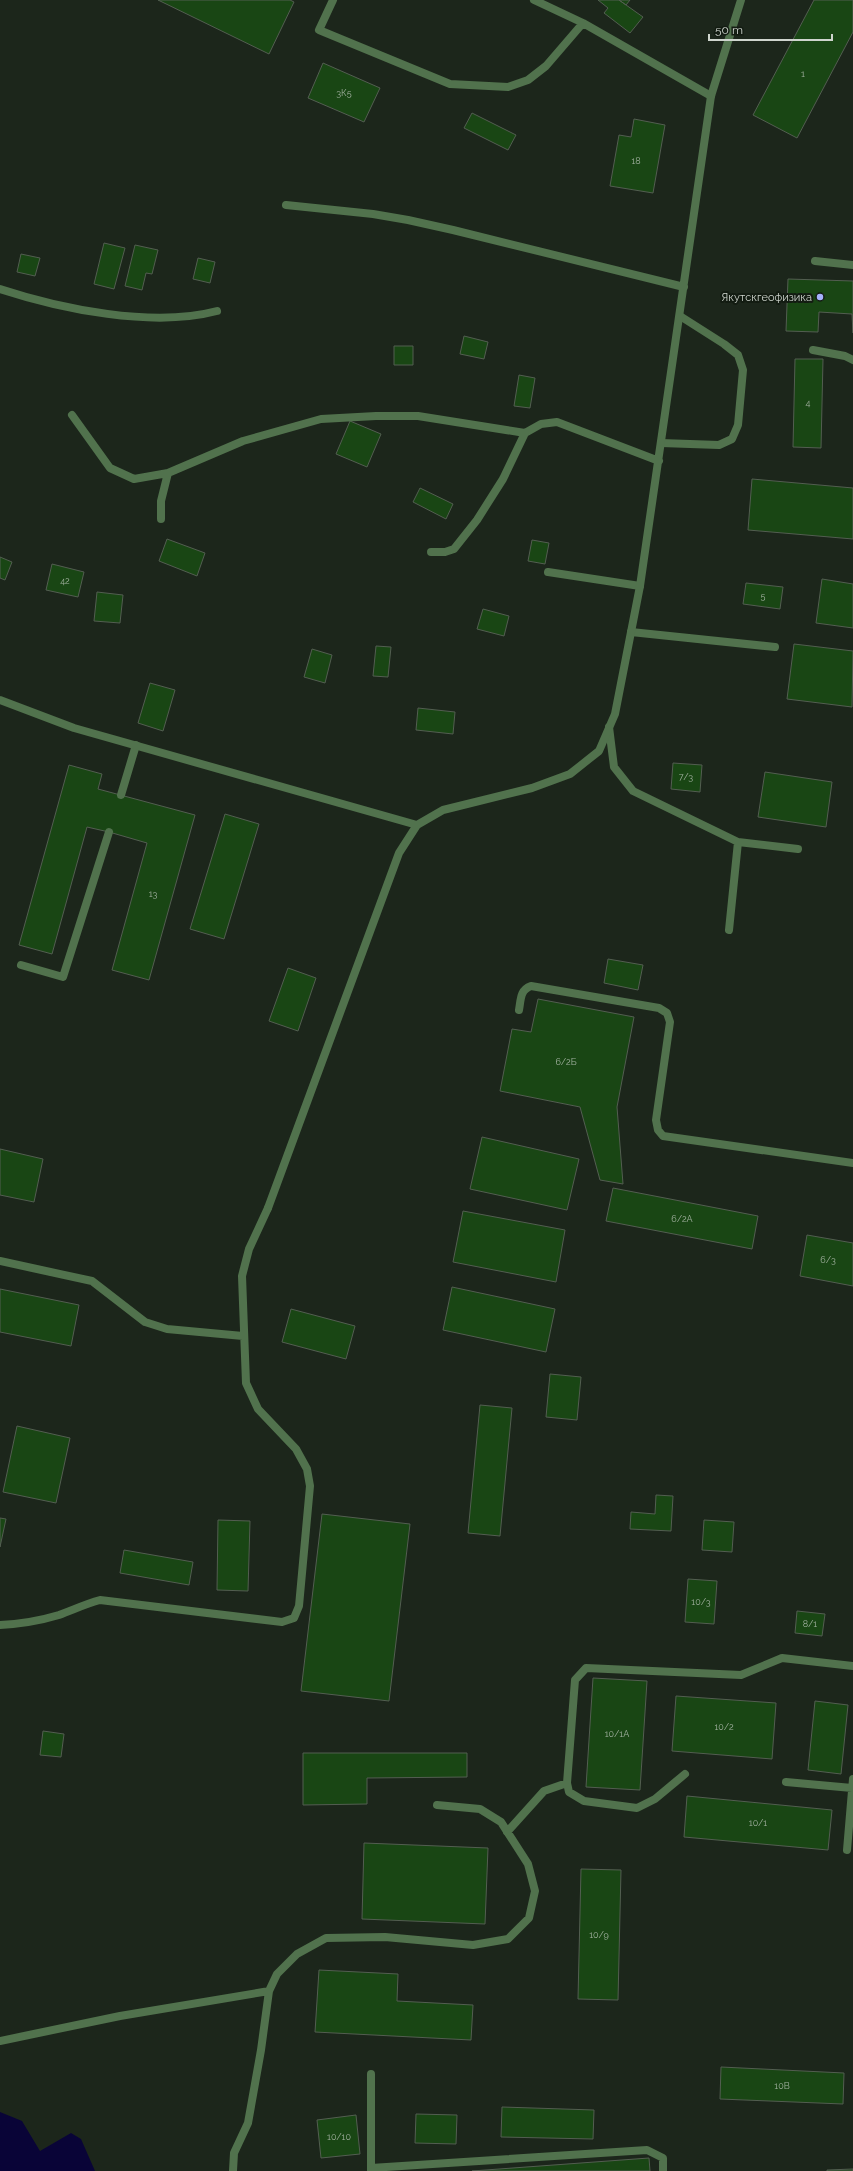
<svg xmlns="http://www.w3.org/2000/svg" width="853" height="2171" viewBox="0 0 853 2171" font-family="Raleway,sans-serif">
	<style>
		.water { fill: #090437 }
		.building { fill: #194614; stroke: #535e51 }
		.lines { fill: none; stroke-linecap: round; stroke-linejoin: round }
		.service { stroke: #51724d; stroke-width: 8 }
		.minor { stroke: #51724d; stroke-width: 8 }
		.poi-dot { fill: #a5b1fc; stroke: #131c12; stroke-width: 1.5 }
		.labels { text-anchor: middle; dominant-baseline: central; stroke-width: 4; stroke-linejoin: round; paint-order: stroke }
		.number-label { font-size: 9px; fill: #a2b1a0 }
		.poi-label { font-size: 11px; fill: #cfd5ce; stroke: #131c12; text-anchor: end }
	</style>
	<rect width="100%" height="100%" fill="#1c261b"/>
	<path class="water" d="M0,2112l22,9 18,30 31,-18 10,6 14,32h-95z"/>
	<path class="building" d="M158,0h132l4,2 -25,52z
		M598,0h21l24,17 -13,16 -26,-20 4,-5z
		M619,0h11l-4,5z
		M814,0h39v32l-56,106 -44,-23z
		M323,63l57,25 -16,34 -56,-24z
		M472,113l44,22 -8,15 -44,-22z
		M634,119l31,6 -12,68 -43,-7 9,-51 12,2z
		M104,243l21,5 -11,41 -20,-5z
		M135,245l23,5 -6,24 -6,-1 -4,17 -17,-4z
		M21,254l19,4 -5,18 -18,-4z
		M198,258l17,4 -5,21 -17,-4z
		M788,279l65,2v52l-1,-19 -33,-2 -1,20 -32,-1z
		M464,336l24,6 -4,17 -24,-5z
		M394,346h19v19h-19z
		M795,359h28l-2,89 -28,-1z
		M519,375l16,3 -5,30 -16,-2z
		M350,421l31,13 -14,33 -31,-13z
		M752,479l101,9v51l-105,-9z
		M420,488l33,16 -7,15 -33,-17z
		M167,539l38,14 -8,23 -38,-15z
		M532,540l17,3 -4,21 -17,-3z
		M0,557l12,5 -7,18 -5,-2z
		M52,564l32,8 -6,25 -32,-7z
		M822,579l31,5v44l-37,-5z
		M746,583l37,4 -3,22 -37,-5z
		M97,592l26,3 -3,28 -26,-2z
		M483,609l26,7 -5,20 -27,-7z
		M794,644l59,7 -1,56 -65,-8z
		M376,646l15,1 -3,30 -15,-1z
		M312,649l20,6 -7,28 -21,-6z
		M150,683l25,7 -12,41 -25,-8z
		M418,708l37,4 -2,22 -37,-4z
		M673,763l29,2 -2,27 -29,-3z
		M69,765l33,9 -4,15 97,26 -46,165 -37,-10 35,-127 -38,-11 -22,-5 -35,127 -33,-9z
		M765,772l67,10 -6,45 -68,-10z
		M225,814l34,10 -35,115 -34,-10z
		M608,959l35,6 -5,25 -34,-7z
		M288,968l28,10 -18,53 -29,-10z
		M538,999l96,18 -17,90 6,77 -23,-4 -20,-73 -80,-16 12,-62 19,3z
		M482,1137l97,22 -12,51 -97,-21z
		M0,1149l43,10 -9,43 -34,-7z
		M613,1188l145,28 -6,33 -146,-28z
		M463,1211l102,19 -9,52 -103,-20z
		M807,1235l46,8v43l-53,-10z
		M452,1287l103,22 -9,43 -103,-22z
		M0,1289l79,16 -8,41 -71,-14z
		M291,1309l64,17 -9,33 -64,-17z
		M550,1374l31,3 -4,43 -31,-3z
		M480,1405l32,3 -12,128 -32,-3z
		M17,1426l53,12 -14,65 -53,-11z
		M656,1495l17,1 -2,35 -41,-2 1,-17 24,2z
		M322,1514l88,10 -21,177 -88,-10z
		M0,1518l6,1 -6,28z
		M218,1520l32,1 -2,70 -31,-1z
		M704,1520l30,2 -2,30 -30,-2z
		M124,1550l69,12 -4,23 -69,-12z
		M688,1579l29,2 -3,43 -29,-2z
		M797,1611l28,3 -3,22 -27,-3z
		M593,1678l54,3 -7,109 -54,-3z
		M676,1696l100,7 -4,56 -100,-8z
		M815,1701l33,4 -7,69 -33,-4z
		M43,1731l21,3 -3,23 -21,-2z
		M303,1753h164v24l-100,1v26l-64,1z
		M687,1796l145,14 -4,40 -144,-13z
		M364,1843l124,5 -3,76 -123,-5z
		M581,1869l40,1 -3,130 -40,-1z
		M319,1970l79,4 -1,27 76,4 -2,35 -156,-8z
		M721,2067l123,6 -1,31 -123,-5z
		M502,2107l92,3 -1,29 -92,-2z
		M416,2114l41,1 -1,29 -41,-1z
		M356,2115l4,39 -39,4 -4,-38z
		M649,2158l1,13h-178z
		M853,2169v2h-26v-1z"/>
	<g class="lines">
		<path class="service" d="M333,0l-14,30 131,54 58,3 20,-7 18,-14 37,-43 128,73
			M534,0l49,23
			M815,261l38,4
			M813,350l32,6 8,4
			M661,443l58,2 13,-6 6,-14 5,-55 -5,-15 -14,-11 -44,-28
			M548,572l92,14
			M631,632l144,15
			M609,727l5,40 19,24 105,51 -9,88
			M121,795l15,-50
			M738,842l60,7
			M21,965l42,12 46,-145
			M519,1010c2,-11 1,-20 12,-24l128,22 8,5 3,9 -14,98 2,10 5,6 190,27
			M0,1261l92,20 53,41 22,7 76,7
			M0,1625c20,-1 39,-4 59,-10 14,-5 26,-11 41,-15l182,22 12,-4 5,-12 11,-120 -3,-17 -11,-20 -38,-40 -12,-26 -4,-107 7,-27 19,-41
			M685,1774l-30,25 -18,9 -53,-7 -15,-9 -2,-9 8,-103 11,-12 155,7 41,-17 71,8
			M786,1782l66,6
			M507,1832l37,-41 23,-8
			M847,1850l6,-71
			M0,2041l120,-25 149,-25
			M371,2168l276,-18 16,8v13
			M233,2171l1,-18 14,-30 13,-73 8,-59 8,-17 20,-20 29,-16 59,-1 88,8 35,-6 21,-21 6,-27 -7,-27 -27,-42 -21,-13 -43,-4
			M371,2171v-97"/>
		<path class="minor" d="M286,205l87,9 35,6 45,10 231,57
			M0,289c61,20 153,39 217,22
			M72,415l38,53 24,11 34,-6 75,-32 78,-22 55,-3h42l107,17 16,-9 16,-2 102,39
			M161,519v-18l7,-28
			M431,552h14l9,-3 23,-29 26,-41 22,-46
			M0,700l74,28 343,97
			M268,1208l131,-355 18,-28 26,-15 89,-22 38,-14 29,-23 16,-37 25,-128 71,-490 30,-96"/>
	</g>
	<circle class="poi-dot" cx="820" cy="297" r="4"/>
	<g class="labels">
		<g class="number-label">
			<text x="803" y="74">1</text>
			<text x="344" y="93">3К5</text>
			<text x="636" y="161">18</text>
			<text x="808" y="403">4</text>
			<text x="65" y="581">42</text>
			<text x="763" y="596">5</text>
			<text x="686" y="777">7/3</text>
			<text x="153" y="894">13</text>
			<text x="566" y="1062">6/2Б</text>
			<text x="682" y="1219">6/2А</text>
			<text x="828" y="1260">6/3</text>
			<text x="701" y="1602">10/3</text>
			<text x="810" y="1624">8/1</text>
			<text x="724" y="1727">10/2</text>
			<text x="617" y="1734">10/1А</text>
			<text x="758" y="1823">10/1</text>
			<text x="599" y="1935">10/9</text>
			<text x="782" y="2086">10В</text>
			<text x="339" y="2137">10/10</text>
		</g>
		<g class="poi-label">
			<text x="812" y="297">Якутскгеофизика</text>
		</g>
	</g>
	<path d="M709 34v6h123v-6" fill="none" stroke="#cfd5ce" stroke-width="2"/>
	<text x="715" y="34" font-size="12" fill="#cfd5ce" stroke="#131c12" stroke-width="3" paint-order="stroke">50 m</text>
</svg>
